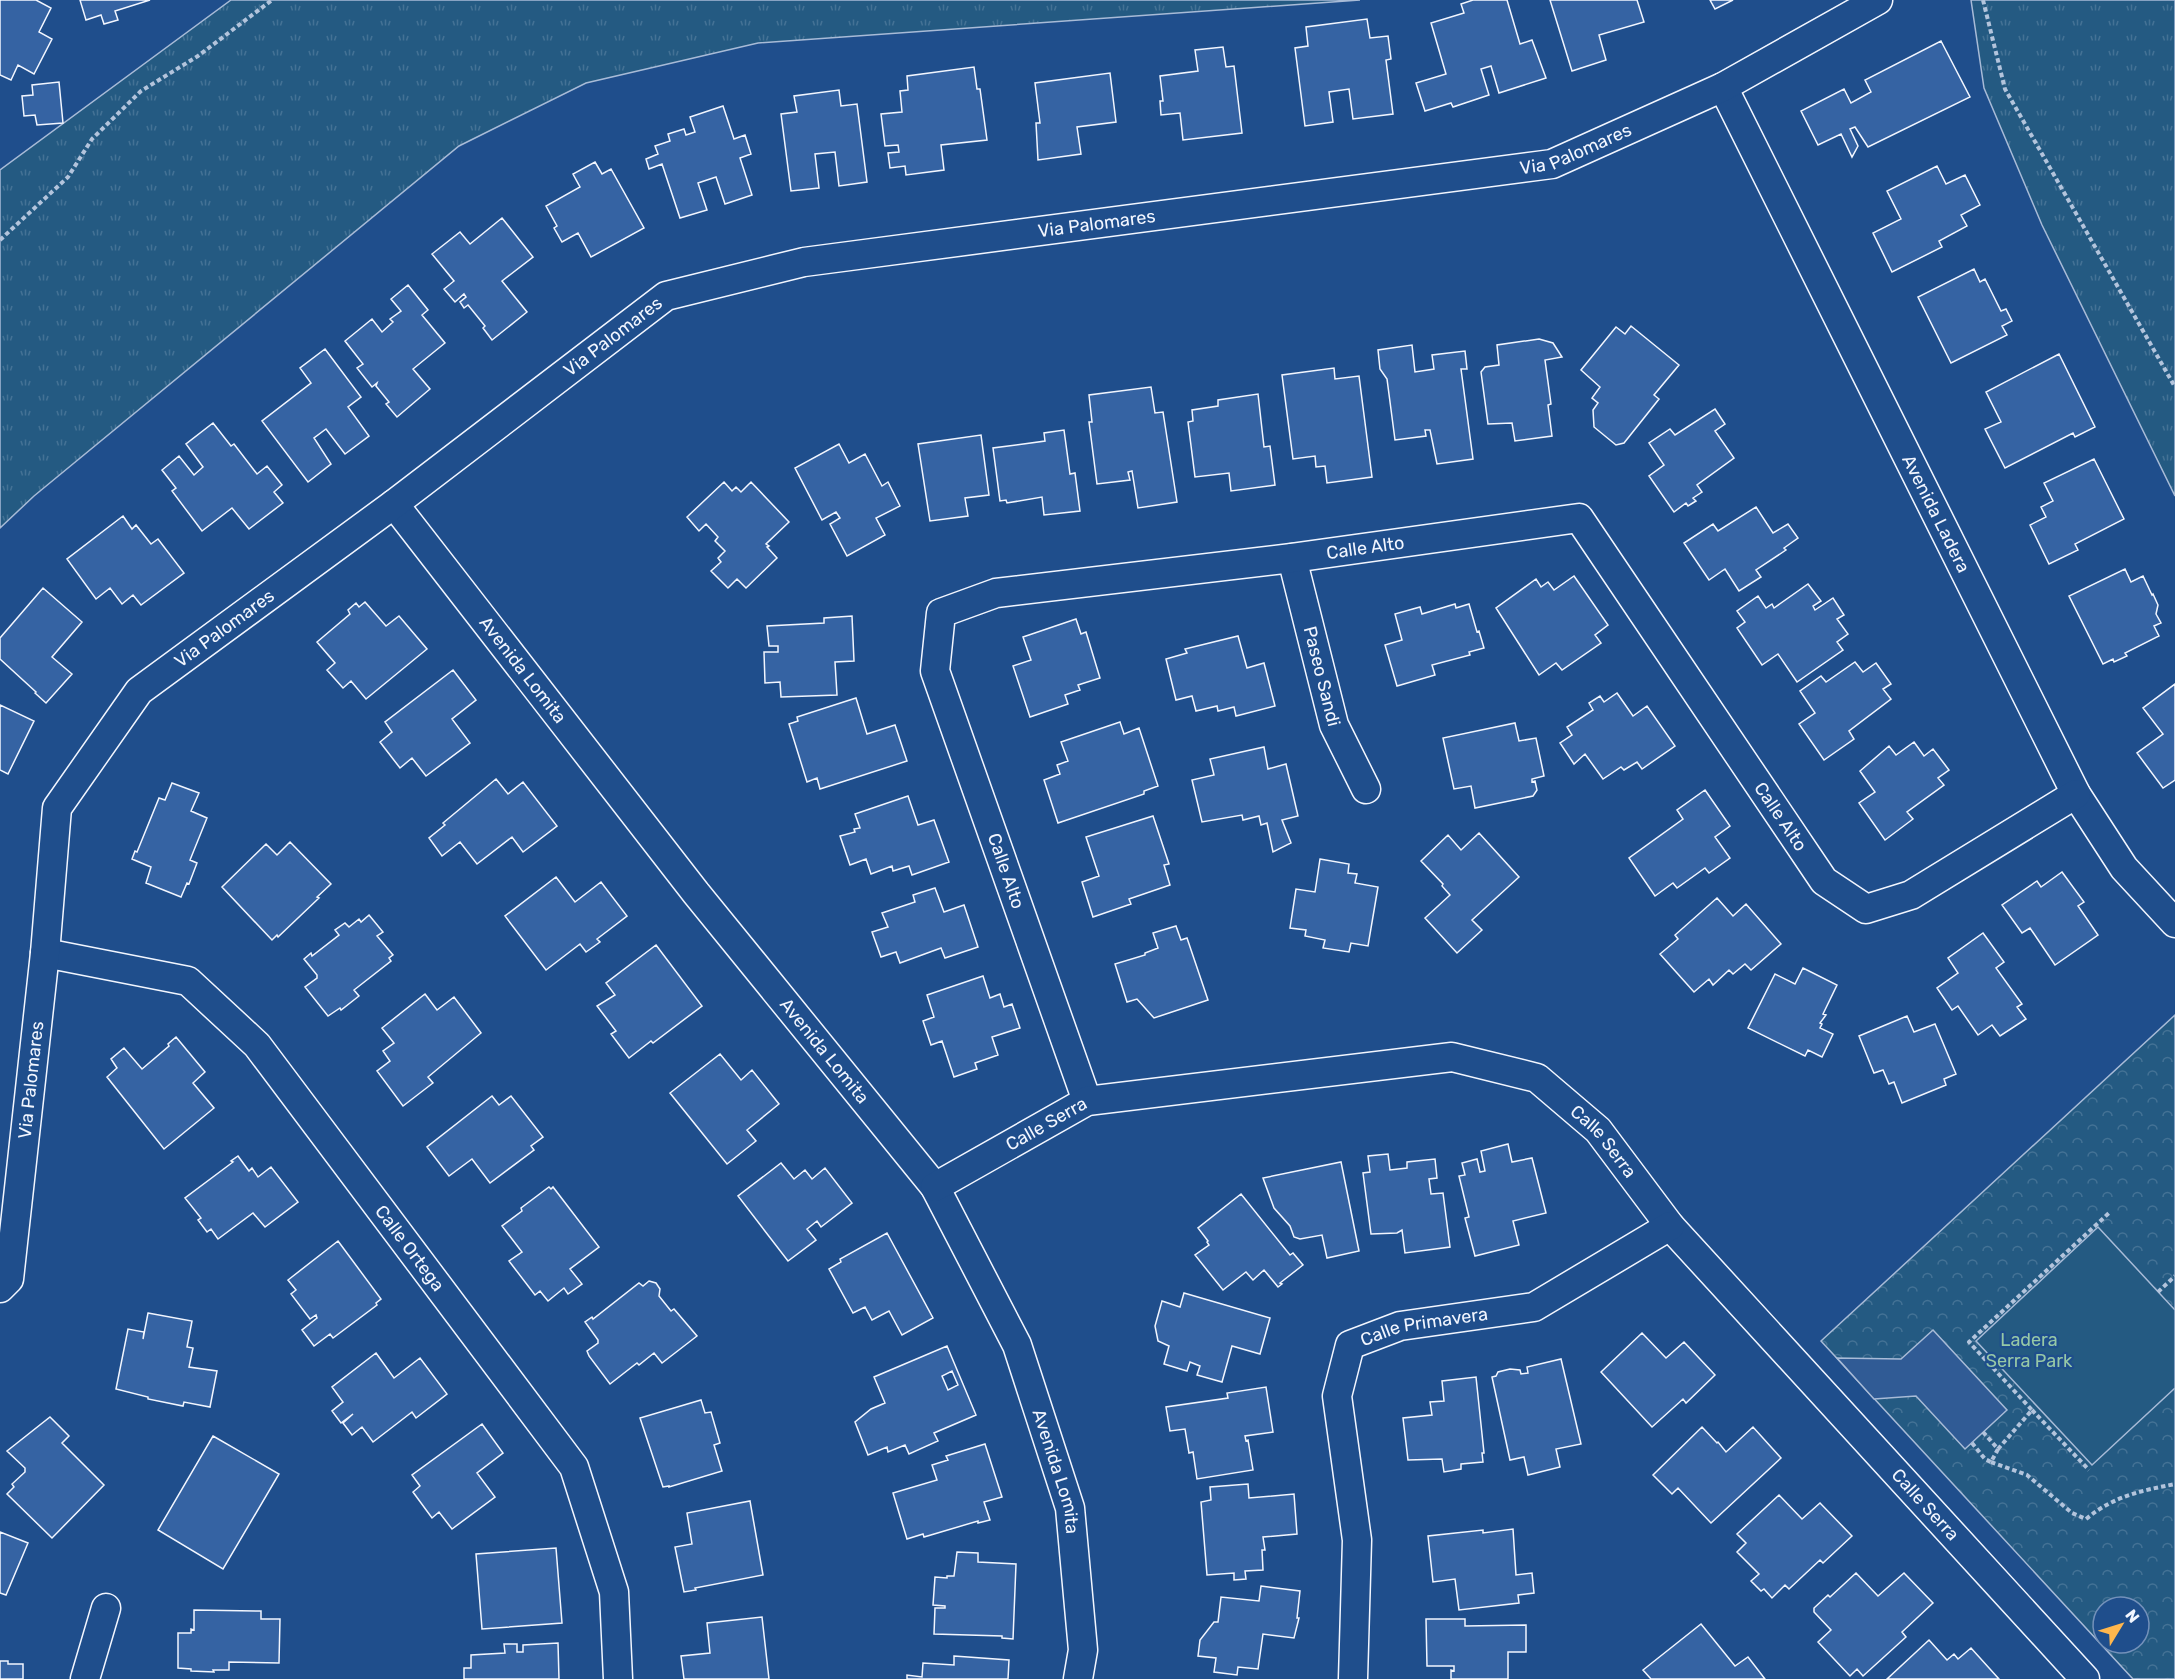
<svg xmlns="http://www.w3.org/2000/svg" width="2175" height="1679" viewBox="0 0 2175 1679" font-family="Rubik,sans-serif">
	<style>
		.grass { fill: url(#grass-tufts); stroke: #a8bbd7; stroke-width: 1.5 }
		.forest { fill: url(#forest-crowns); stroke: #a8bbd7; stroke-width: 1.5; fill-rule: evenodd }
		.garden { fill: #245a82; stroke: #a8bbd7; stroke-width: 1.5 }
		.parking { fill: #305b95; stroke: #a8bbd7; stroke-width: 1.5 }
		.building { fill: #3563a3; stroke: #f2f6ff; stroke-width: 1.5; fill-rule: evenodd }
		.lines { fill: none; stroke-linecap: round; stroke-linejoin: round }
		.minor-casing { stroke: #f2f6ff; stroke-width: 31 }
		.path { stroke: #b3c4dc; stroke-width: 4; stroke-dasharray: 4.5 3; stroke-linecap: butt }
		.minor { stroke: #1f4e8c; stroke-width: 28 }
		.labels { text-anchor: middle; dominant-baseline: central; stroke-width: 4.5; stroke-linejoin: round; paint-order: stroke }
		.street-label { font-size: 18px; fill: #f2f6ff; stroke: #1f4e8c }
		.park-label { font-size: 18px; fill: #97c8a6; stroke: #1f4e8c }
	</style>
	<defs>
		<pattern id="grass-tufts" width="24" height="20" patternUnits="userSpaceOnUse" patternTransform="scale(1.5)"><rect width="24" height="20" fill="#245a82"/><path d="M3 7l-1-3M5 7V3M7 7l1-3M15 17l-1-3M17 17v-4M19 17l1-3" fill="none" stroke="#447295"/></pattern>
		<pattern id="forest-crowns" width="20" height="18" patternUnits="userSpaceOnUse" patternTransform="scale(1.5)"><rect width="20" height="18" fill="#245a82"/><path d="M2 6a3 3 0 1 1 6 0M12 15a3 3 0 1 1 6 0" fill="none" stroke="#447295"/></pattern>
	</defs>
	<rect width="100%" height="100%" fill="#1f4e8c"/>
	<path class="grass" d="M231,0h1129l-602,43 -172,40 -127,63 -425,350 -34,32v-358z
		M1971,0h204v496l-133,-271 -58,-137z"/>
	<path class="forest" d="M2175,1015v664h-42l-312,-338zM2103,1607h36v36h-36z"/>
	<path class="garden" d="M2098,1227l77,83v78l-83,77 -116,-124z"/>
	<path class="parking" d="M1933,1330l74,80 -42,39 -49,-53 -42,3 -37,-41 64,1z"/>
	<path class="building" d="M0,0h36l15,8 -12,24 13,7 -18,35 -16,-9 -7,15 -11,-5z
		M80,0h70l-35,11 3,9 -14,4 -3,-9 -15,5z
		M1473,0h34l13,44 12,-4 14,38 -47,15 -8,-27 -10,3 8,26 -36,12 -2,-4 -26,8 -9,-28 30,-9 -15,-51 33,-10 -3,-9z
		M1550,0h87l7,22 -45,13 7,25 -34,11z
		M1710,0h23l-18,9z
		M1367,19l3,19 18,-2 3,23 -5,1 7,54 -40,5 -4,-30 -20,3 4,30 -28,4 -10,-78 13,-2 -2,-19z
		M1941,41l29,56 -102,50 -13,-20 -5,2 8,17 -6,11 -11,-23 -23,11 -17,-34 43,-22 7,14 20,-11 -6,-12z
		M1223,47l3,20 8,-1 8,67 -59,7 -3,-27 -19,2 -1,-14h3l-3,-25 38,-5 -3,-21z
		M974,67l3,22h3l7,51 -46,5 3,25 -38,5 -1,-9 -15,2 -2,-15 11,-1 -1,-7 -13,1 -4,-32 21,-2 -2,-21 8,-1 -1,-14z
		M1110,73l6,49 -39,5 4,27 -43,6 -2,-37h4l-5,-40z
		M59,82l4,41 -26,2 -2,-10 -11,1 -2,-20 11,-1 -1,-10z
		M839,90l2,16 16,-2 10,78 -28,4 -4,-34 -20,2 4,34 -28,3 -10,-77 16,-2 -3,-16z
		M723,106l11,33 11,-4 6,19 -11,4 12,37 -27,9 -9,-27 -18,6 9,27 -27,8 -18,-54 -13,5 -3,-10 12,-5 -3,-8 15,-5 -2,-7 16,-5 2,6 9,-3 -5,-15z
		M595,162l7,12 9,-5 33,59 -53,29 -13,-24 -16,9 -8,-14 3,-2 -11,-20 34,-19 -7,-13z
		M1937,166l9,18 19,-9 15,30 -19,10 6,11 -28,15 3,6 -50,25 -19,-39 28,-14 -14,-28z
		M502,218l31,39 -31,24 25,31 -35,28 -9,-12 2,-2 -17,-21 -4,3 -4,-6 6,-5 -2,-3 -9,8 -11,-13 10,-8 -22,-27 28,-22 10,12z
		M1974,269l6,13 5,-3 16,32 5,-2 6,12 -10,5 5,9 -56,28 -33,-66z
		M408,285l20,25 -6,5 23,28 -32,26 17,20 -33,28 -11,-13 3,-2 -13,-16 1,-3 -5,4 -15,-19 6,-4 -18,-23 27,-22 10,13 11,-10 -3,-3 11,-8 -10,-12z
		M1631,326l48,39 -25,30 5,4 -35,44 -8,2 -22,-18 -1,-17 5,-7 -6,-5 8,-11 -19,-17 35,-43 9,7z
		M1539,339l14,4 9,14 -17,3 6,44 -3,1 4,31 -37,5 -3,-18 -24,1 -7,-52 4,-5 14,-2 -2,-20z
		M1412,345l3,27 19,-3 -2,-14 33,-4 2,18h-6l12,90 -36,5 -7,-34h-5l1,6 -31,4 -8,-61 -7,-10 -2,-19z
		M325,349l36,48 -13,10 21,29 -24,18 -19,-25 -12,9 17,26 -23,18 -46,-61 49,-38 -11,-15z
		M2059,354l36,73 -20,10 -2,-4 -68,35 -20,-39 16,-7 -15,-30z
		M1334,368l1,11 24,-3 13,101 -45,6 -2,-17 -9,1 -1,-11 -22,3 -11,-84z
		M1151,387l4,26 8,-1 14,90 -39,6 -6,-37 -4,1 2,8 -33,4 -8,-62h3l-3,-27z
		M1258,394l6,53 6,-1 5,39 -44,6 -2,-18 -34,4 -7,-55 5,-1 -1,-11 26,-4v-6z
		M1715,409l10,15 -10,7 19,27 -37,27 5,7 -9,6 3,3 -8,5 -2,-3 -12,9 -25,-36 15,-11 -15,-22 21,-14 5,6z
		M213,423l18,23 3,-2 23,30 10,-8 15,19 -8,7 9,11 -34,26 -17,-21 -30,23 -30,-40 4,-3 -14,-18 17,-14 15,19 9,-8 -17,-23z
		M1064,430l6,44 5,-1 5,38 -36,4 -2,-18 -35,6 -1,-3 -6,1 -7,-53 52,-7 -1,-8z
		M981,435l8,60 -24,3 3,18 -38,5 -12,-77z
		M839,444l10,19 16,-9 17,32 6,-4 12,24 -24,12 9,17 -38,21 -17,-32 10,-6 -4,-6 -14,8 -27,-52z
		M2094,459l30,60 -49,25 3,6 -29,14 -19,-39 16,-8 -5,-10 12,-6 -9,-18z
		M724,482l8,9 4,-4 5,5 10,-10 38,40 -23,22 3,2 -2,1 10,11 -31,30 -9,-9 -9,9 -17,-17 10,-9 -3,-4 7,-7 -10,-10 3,-4 -12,-13 -7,7 -12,-14z
		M1756,507l17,26 15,-9 10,14 -14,10 2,2 -30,20 5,7 -22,14 -14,-22 -16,11 -25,-37 29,-19 5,7z
		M123,516l9,13 4,-4 15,19 7,-5 26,34 -43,32 -8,-10 -11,9 -12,-16 -14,11 -29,-40z
		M2125,569l6,13 12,-6 9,19 1,-1 5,11 -2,9 5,9 -7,3 5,10 -34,17 2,3 -13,6 -1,-3 -10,5 -34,-68z
		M1574,576l34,49 -13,10 6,8 -39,27 -6,-7 -17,12 -43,-67 40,-29 5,8 7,-5 6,8z
		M1808,584l13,17 -8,5 2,4 18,-12 11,17 -7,4 11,15 -11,8 6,8 -46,32 -19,-28 -16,11 -25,-37 8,-6 -8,-11 21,-15 8,12 6,-4 2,4z
		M43,588l39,34 -30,35 20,17 -26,29 -11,-10 1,-1 -36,-33v-21z
		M365,602l21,24 13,-10 28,33 -61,50 -15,-18 -8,7 -16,-18 8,-7 -18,-21 33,-28 -2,-4 8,-7 3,4z
		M1455,604l1,4 13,-4 8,28 2,-1 5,17 -15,4 1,3 -38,10 3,10 -38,11 -12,-41 17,-5 -7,-26 25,-7 2,7z
		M852,616l2,45 -19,1 2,33 -56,2 -1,-15 -15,1 -1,-31h14v-6h-9l-2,-20 57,-3v-5z
		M1076,619l5,15 5,-2 14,46 -22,7 2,5 -15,5 3,9 -38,13 -17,-51 18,-6 -8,-23z
		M1238,636l9,32 17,-5 11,43 -39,10 -2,-9 -16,4 -1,-5 -21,5 -4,-15 -16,4 -10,-41 21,-6 -2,-4z
		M1855,662l8,10 13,-9 15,21 -8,5 8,10 -42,32 5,8 -30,21 -25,-36 16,-11 -15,-22 21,-15 5,6z
		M453,670l23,30 -24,19 18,24 -44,33 -14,-18 -12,10 -20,-26 12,-10 -7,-10z
		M2175,684v96l-12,8 -26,-35 26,-19 -20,-26z
		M1617,693l16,23 14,-10 28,40 -33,23 -5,-7 -13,8 -3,-3 -18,12 -18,-25 -11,10 -14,-21 12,-8 -5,-8 26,-17 -4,-7 11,-7 4,6z
		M856,698l11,36 28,-9 12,36 -87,28 -3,-11 -10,4 -18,-58 9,-3 -1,-4z
		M0,705l34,16 -26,53 -8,-4z
		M1120,722l4,12 15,-6 19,58 -14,5v3l-86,29 -14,-43 16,-6 -3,-9 11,-4 -7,-19z
		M1515,723l4,18 17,-3 8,38 -12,3v3l3,-1 2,9 -4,6 -58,12 -4,-22 -17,3 -11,-51z
		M1914,742l10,14 9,-7 16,21 -11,8 6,7 -37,27 6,7 -28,21 -26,-37 16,-11 -15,-21 29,-25 7,9z
		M1264,747l4,22 18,-5 12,52 -16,4 9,23 -18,9 -6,-29 -6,2 -2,-9 -16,4 -1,-5 -40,7 -10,-42 22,-5 -4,-16z
		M496,779l12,15 15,-12 34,44 -34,26 -11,-15 -35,27 -17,-22 -18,14 -13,-18 16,-13 -2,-2z
		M172,783l27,10 -8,18 16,7 -17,42 7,3 -8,21 -2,-1 -6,14 -35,-14 5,-16 -19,-8 3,-8 2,1 22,-54 6,2z
		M1705,790l25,36 -15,11 15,21 -21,15 -4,-5 -28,20 -4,-5 -18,13 -26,-38 54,-39 -6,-9z
		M908,796l10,29 16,-5 15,42 -37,13 -3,-9 -16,5 -1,-5 -21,8 -5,-15 -16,6 -10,-29 15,-4 -1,-3 6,-1 -5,-14z
		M1153,816l16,48 -5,1 6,20 -41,14 2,5 -38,13 -11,-35 17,-6 -13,-39z
		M1479,833l40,44 -47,43 10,10 -25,23 -32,-35 25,-23 -8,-9 1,-2 -22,-23 27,-26 13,15z
		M290,842l41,42 -14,13 2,1 -41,39 -1,-2 -5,5 -50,-53 44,-43 11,11z
		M1320,859l29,5 -1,9 9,1 -2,9 23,4 -10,59 -17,-3 -2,9 -26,-4 2,-8 -20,-4 1,-6 -16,-2 6,-39 19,3z
		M2062,872l22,30 -6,4 20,29 -43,30 -25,-37 -8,5 -20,-28 35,-24 4,6z
		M556,877l19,25 26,-20 26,34 -30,23 3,3 -14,10 -6,-8 -34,26 -41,-54z
		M935,888l9,24 20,-7 14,42 -33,11 -4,-10 -41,15 -4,-11 -15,5 -9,-25 16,-5 -6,-14 33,-11 -2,-7z
		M1717,898l16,18 13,-12 35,40 -30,26 -6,-6 -12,10 -4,-4 -16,15 -4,-6 -15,13 -34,-38 18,-15 -3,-4z
		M369,915l14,17 -6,4 16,19 -4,3 2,3 -37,29 5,6 -18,14 -1,-2 -12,8 -23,-29 12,-9v-3l-13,-16 7,-6 1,3 27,-21 -4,-5 10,-7 4,4 10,-8 2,3z
		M1176,926l5,14 6,-2 21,62 -54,18 -17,-19 -10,3 -12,-38 30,-9v-2l13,-5 -5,-15z
		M1983,933l21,29 -8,6 26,36 -5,3 9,12 -26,17 -8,-11 -14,10 -20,-29 -6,4 -15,-22 21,-15 -10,-15z
		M656,945l46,61 -49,37 -2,-2 -22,17 -18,-24 5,-3 -19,-25 18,-11 -9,-12z
		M1803,968l34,17 -14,29 3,1 -6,8 2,1 -2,4 13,6 -11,23 -14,-7 -3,6 -57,-28 27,-54 20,10z
		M983,976l7,22 10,-4 4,13 8,-3 8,24 -28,9 6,18 -23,8 2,6 -23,8 -12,-36 -11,4 -8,-24 11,-4 -7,-22z
		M425,994l12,16 17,-13 27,36 -53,44 5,6 -30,23 -26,-35 13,-10 -7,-10 11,-8 -12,-15z
		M1907,1016l7,16 21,-8 21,50 -12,5 2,6 -44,18 -8,-21 -5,2 -6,-14 -9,3 -15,-37z
		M176,1037l29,35 -12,11 21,25 -50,41 -57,-72 10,-9 -6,-9 13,-11 18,21 27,-23 -1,-2z
		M720,1054l21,26 11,-10 27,34 -32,26 9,11 -29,23 -57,-71z
		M492,1096l7,9 12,-9 32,41 -12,9 3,4 -44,33 -18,-24 -23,17 -22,-29z
		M1508,1144l4,18 20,-4 14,55 -33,8 6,24 -44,11 -10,-38 4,-1 -10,-41 6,-1 -3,-12 15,-4 3,13 5,-1 -4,-20z
		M1388,1154l2,16 17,-2v-6l28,-3 2,19 -8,1 2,15 12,-1 7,54 -45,6 -3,-23 -5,3 -26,1 -8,-61 7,-1 -2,-16z
		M238,1156l11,15 3,-3 6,9 13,-10 27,35 -33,25 -12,-14 -35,26 -7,-10 -4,3 -9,-12 3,-2 -16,-20 48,-36 -2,-1z
		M1341,1162l18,89 -32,7 -5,-23 -22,4 -6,-2 -4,-11 -16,-18 -11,-30z
		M781,1163l13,16 11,-9 7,9 13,-11 27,35 -31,24 -4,-6 -10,8 9,11 -28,21 -50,-65z
		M549,1187l2,2 2,-2 46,60 -29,22 12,15 -14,10 -4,-6 -16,13 -8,-10 -5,4 -26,-34 13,-9 -20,-26 20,-15 -1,-3z
		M1241,1194l49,61 3,-2 10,12 -23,18 2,1 -4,3 -14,-17 -11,10 -7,-8 -23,18 -28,-35 14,-10 -2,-3 1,-1 -10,-13z
		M887,1233l46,85 -31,17 -13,-24 -17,9 -7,-13 -12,6 -24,-44 12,-7 -1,-3z
		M338,1241l43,58 -5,4 1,2 -44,33 -3,-4 -16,12 -12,-16 15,-12 -1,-3 -6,4 -19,-25 5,-4 -8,-10z
		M649,1281l7,2 4,6 -1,7 12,15 3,-2 23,27 -35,27 -8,-10 -15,12 -2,-2 -27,21 -21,-28 -2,-5 11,-8v-3l-13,-18 7,-5 1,2 46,-36 4,3z
		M1184,1293l86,25 -10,36 -28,-8 -10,36 -25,-7 3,-9 -10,-4 -3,9 -23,-7 5,-18 -11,-5 -3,-15 7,-25 18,6z
		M148,1313l44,8 -5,26 6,1 -4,19 28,4 -7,36 -26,-5 -1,4 -35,-7v-2l-32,-8 12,-60 16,3 -1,7z
		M1642,1333l24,25 18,-16 31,33 -29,28 -3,-4 -31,28 -51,-55z
		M947,1346l29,69 -42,18 4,8 -29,13 -4,-9 -17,7 -1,-5 -19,8 -13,-33 16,-13 14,-6 -11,-26zM952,1371l6,14 -10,5 -6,-14z
		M376,1353l18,25 26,-20 27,36 -31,24 -4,-6 -39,30 -11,-15 -10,8 -9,-12 10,-9 -12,9 -9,-12 11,-9 -11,-15z
		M1561,1359l20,85 -25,5 4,18 -32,8 -4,-18 -14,3 -18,-83 4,-1 2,-4 12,-3 10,1 1,4 7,-1 -1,-6z
		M1476,1377l8,76h-2l1,9 -22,2v5l-17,3 -2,-13 -34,1 -5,-42 29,-3 -2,-13 14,-1 -2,-20z
		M1266,1387l7,45 -28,4 1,5 2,-1 5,30 -56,9 -4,-27 -4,1 -4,-24 -15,2 -4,-24 62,-9 -1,-5z
		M701,1400l4,13 6,-1 9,31 -6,2 8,26 -53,16v-1l-6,1 -23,-69z
		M50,1417l19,19 -7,7 42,42 -52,53 -45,-44 7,-7 -2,-3 13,-12v-4l-18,-17z
		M482,1424l21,29 -26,20 18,24 -43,32 -13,-17 -7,6 -19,-26 7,-6 -8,-11z
		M1702,1427l15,16 1,-1 8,10 27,-25 28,31 -70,65 -33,-35 -6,6 -19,-19z
		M213,1436l66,38 -56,95 -65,-39z
		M985,1444l17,53 -18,5 6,18 -12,3v-2l-54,16 -1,-3 -16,5 -14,-46 44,-13 -5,-15 16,-5 -2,-4z
		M1248,1484l1,14 45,-4 3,40 -34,3 2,13h-3l1,20 -18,1 1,8 -12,1v-7l-27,2 -6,-73 10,-2 -1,-13z
		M1779,1495l23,24 18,-16 32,33 -29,27 -3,-3 -31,29 -4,-4 -13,13 -8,-9 -3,2 -10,-10 8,-7 -22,-22 9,-9 -9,-9z
		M750,1501l13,74 -68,13 1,2 -12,2 -9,-45 17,-3 -5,-31z
		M1513,1529l3,46 16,-2 2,20 -16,2 1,8 -60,7 -4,-31 -22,3 -5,-46 55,-6v3z
		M0,1532l28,11 -22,52 -6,-2z
		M556,1548l6,75 -80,6 -6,-75z
		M957,1552l21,1v9l38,2 -3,75 -11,-1v-2l-68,-2 1,-26h10v-2l-12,-1 2,-28 12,1v-2h7z
		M1856,1573l22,23 26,-23 29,30 -31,29 4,5 -43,39 -6,-7 -7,7 -32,-34 13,-12 -17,-18v-4l14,-13 2,2z
		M1261,1586l39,5 -3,27h2l-5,20 -31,-4 -5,35 -20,-2 -1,8 -23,-3 2,-14 -18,-2 2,-16 14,-18h4l3,-25 38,4z
		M194,1610l67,1v8h19l-1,44 -50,-1v8h-16l1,2 -23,-1v-2l-13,-1v-35h13v-4l3,1z
		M762,1617l7,62h-85l-3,-23 29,-3 -3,-30z
		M1426,1619h39v7l61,-1v27h-18v27h-57v-9l3,1v-5h-27z
		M1701,1624l34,42 13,-9 17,22h-114l-8,-9z
		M1929,1640l18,20 7,-6 4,5 13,-11 28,31h-112z
		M558,1643l1,36h-95v-11h7v-13l34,-2 -1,-9h13v8h6v-7z
		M954,1656l55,4 -1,19h-101v-4l15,2 1,-14 31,2z
		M0,1661h8v3h15v15h-23z"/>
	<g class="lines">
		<defs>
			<g id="minor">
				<path id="s1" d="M1723,87l353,707 48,74 51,55"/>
				<path id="s2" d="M394,504l302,389 239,294 82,158 53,163 13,142 -5,29"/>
				<path id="s3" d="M1292,558l42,167 32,64"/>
				<path id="s4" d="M45,953l143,28 69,64 317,422 40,125 4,87"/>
				<path id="s5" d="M1087,1101l-152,-430 6,-58 55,-20 296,-35 287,-40 245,363 42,28 45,-14 165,-101"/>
				<path id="s6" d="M935,1187l152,-86 365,-44 85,21 61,52 72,96 415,453"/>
				<path id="s7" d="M0,1288l9,-9 36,-326 12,-145 82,-117 255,-187 272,-208 138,-34 748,-98 171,-77 155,-87"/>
				<path d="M85,1679l21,-71"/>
				<path id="s8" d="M1353,1679l4,-139 -20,-144 13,-51 50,-19 134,-19 136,-81"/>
			</g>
		</defs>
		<use href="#minor" class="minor-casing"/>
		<path class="path" d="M1983,0l22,89 170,298
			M0,240l68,-63 24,-38 49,-48 57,-35 74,-56
			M2158,1292l17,-16
			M2032,1410l57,60
			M1983,1432l15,17 34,-39 -63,-68 140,-129
			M1972,1443l13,16 6,3 7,-13
			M1991,1462l36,13 45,38 14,6c28,-23 54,-28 89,-35"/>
		<use href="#minor" class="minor"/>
	</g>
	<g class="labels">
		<g class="street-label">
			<text stroke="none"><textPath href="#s7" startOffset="2211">Via Palomares</textPath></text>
			<text stroke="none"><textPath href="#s7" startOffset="1725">Via Palomares</textPath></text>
			<text stroke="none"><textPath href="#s7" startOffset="1221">Via Palomares</textPath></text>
			<text stroke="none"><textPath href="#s1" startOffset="477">Avenida Ladera</textPath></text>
			<text stroke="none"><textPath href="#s5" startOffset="945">Calle Alto</textPath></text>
			<text stroke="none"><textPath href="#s7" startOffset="735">Via Palomares</textPath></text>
			<text stroke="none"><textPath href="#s2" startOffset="210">Avenida Lomita</textPath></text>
			<text stroke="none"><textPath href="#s3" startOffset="122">Paseo Sandi</textPath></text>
			<text stroke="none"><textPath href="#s5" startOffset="1521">Calle Alto</textPath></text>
			<text transform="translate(1006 871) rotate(71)">Calle Alto</text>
			<text stroke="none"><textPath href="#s2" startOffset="696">Avenida Lomita</textPath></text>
			<text stroke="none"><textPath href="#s7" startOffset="213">Via Palomares</textPath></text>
			<text stroke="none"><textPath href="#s6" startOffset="128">Calle Serra</textPath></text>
			<text stroke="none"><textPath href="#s6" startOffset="722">Calle Serra</textPath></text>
			<text stroke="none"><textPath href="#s4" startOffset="494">Calle Ortega</textPath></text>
			<text stroke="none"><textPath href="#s8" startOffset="414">Calle Primavera</textPath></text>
			<text stroke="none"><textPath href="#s2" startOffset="1182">Avenida Lomita</textPath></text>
			<text stroke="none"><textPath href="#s6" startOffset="1208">Calle Serra</textPath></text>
		</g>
		<g class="park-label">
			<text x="2029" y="1340">Ladera<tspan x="2029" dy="21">Serra Park</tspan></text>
		</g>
	</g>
	<g transform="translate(2121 1625) rotate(52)"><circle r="28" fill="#1f4e8c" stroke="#7391ba" stroke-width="1.5"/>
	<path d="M0-4.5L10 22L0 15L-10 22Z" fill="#ffb74d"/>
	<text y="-9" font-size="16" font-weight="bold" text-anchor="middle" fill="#f2f6ff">N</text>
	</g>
</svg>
